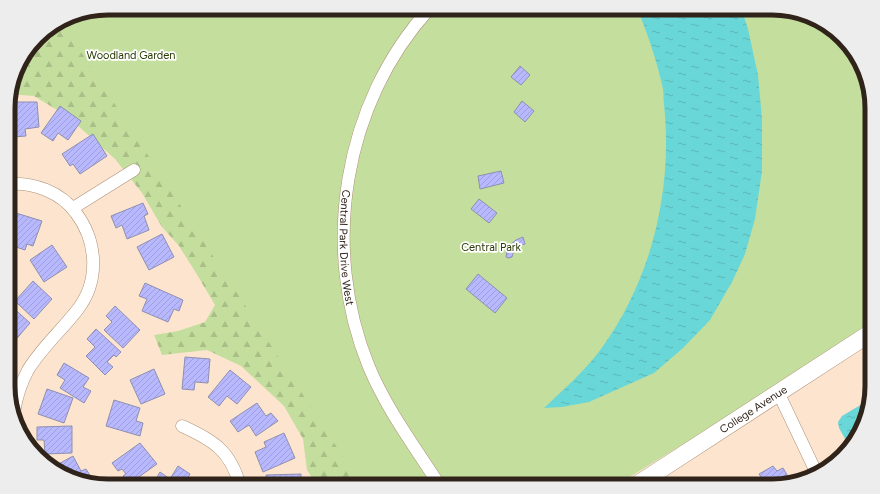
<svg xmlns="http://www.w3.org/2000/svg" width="880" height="494" viewBox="0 0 880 494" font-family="Figtree,sans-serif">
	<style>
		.forest { fill: url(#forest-firs) }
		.park { fill: #c4df9d }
		.water { fill: url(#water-ripples) }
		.building { fill: url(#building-hatch); stroke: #8e8fb0 }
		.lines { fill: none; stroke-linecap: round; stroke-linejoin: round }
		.street-casing { stroke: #ad9178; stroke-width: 13 }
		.secondary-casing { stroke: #ad9178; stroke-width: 18 }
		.street { stroke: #fff; stroke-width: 12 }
		.secondary { stroke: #fff; stroke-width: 17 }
		.labels { text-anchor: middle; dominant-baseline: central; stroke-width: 3.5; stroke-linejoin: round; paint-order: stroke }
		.park-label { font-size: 11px; fill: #2a3b05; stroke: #fff }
		.street-label { font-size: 11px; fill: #30241a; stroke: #fff }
		.rim { fill: none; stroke: #30241a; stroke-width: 5 }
	</style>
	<defs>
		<pattern id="forest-firs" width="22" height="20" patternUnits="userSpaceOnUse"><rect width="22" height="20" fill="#c4df9d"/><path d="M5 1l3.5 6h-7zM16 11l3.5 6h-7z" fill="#a9bf87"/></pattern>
		<pattern id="water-ripples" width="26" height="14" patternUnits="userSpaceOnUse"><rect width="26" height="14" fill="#69d6d7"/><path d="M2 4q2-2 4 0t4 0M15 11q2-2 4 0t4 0" fill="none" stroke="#5bb8b8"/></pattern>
		<pattern id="building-hatch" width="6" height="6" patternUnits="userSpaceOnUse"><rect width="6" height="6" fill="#b8b8ff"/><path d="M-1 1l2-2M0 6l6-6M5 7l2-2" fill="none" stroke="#9e9eda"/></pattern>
	</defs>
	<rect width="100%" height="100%" fill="#fde4cf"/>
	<path class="forest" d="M108,8l264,478h-55l-10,-16 -4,-31 -19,-33 -43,-40 -34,-16 -45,5 -8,-20 24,-4 27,-9 10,-17 -19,-32 -17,-27 -17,-19 -20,-34 -27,-34 -48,-43 -33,-20 -25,-2 9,-31 14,-11 11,-20 27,-16z"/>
	<path class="park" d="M108,8h664l50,13 33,32 17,48v227l-257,158h-253l-301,-465 9,-5z"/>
	<path class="water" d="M637,8h104l7,21 10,46 4,44v52l-7,48 -10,35 -13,28 -22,38 -27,28 -29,25 -65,29 -27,5 -18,1c20,-19 41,-37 57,-59 51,-70 72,-159 63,-245 -1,-5 0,-10 -1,-15 -6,-28 -15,-54 -26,-81z
		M869,400l-10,36 -10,10 -10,-18 -1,-6 4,-6z"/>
	<path class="building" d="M520,66l10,9 -9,10 -10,-8z
		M522,101l12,10 -9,11 -11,-10z
		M10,102h27l2,25 -14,2 1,7 -13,1z
		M60,106l21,15 -13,19 -10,-7 -5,8 -12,-8z
		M93,134l14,22 -27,18 -7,-10 -3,2 -8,-12z
		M501,171l3,12 -24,6 -2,-13z
		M479,199l18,14 -8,10 -18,-14z
		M143,203l5,11 -4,2 5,14 -22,9 -5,-14 -6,3 -5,-12z
		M16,213l26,8 -9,25 -6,-2 -2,6 -12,-4 2,-5 -6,-3v-5z
		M162,234l12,23 -25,13 -12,-23z
		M523,237l2,7 -7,2 -4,4 -2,7 -4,1 -2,-1 1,-6 3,-6 6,-5z
		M52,245l15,22 -23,15 -14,-22z
		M478,274l29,24 -12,15 -29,-24z
		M33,281l19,18 -18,20 -19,-18z
		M145,283l38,17 -4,11 -5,-2 -6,13 -26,-11 5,-12 -8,-3z
		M10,305l20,18 -17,20 -4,-4v-32z
		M115,306l25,24 -17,18 -19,-18 8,-8 -6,-6z
		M96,329l25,23 -5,5 -2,-2 -7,7 6,5 -8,8 -19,-19 9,-9 -8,-8z
		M185,357l25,2 -2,24 -13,-1 -1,8 -12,-1z
		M64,363l25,15 -6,9 8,4 -7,12 -24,-15 5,-8 -8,-5z
		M154,369l11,25 -24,10 -11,-24z
		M230,370l21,17 -14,17 -10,-8 -8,10 -11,-9z
		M47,389l26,9 -9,25 -26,-9z
		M114,400l26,8 -4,13 7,2 -3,13 -34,-10z
		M257,403l9,13 5,-3 7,8 -22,15 -7,-11 -11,7 -8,-11z
		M72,426v27l-27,1 -1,-14h-7v-13z
		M284,433l11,25 -32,14 -8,-20 11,-5 -2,-5z
		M140,443l17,21 -28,20 -6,-8 3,-2 -4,-5 -4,2 -6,-8z
		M73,456l8,15 5,-2 5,8 -5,3 -28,-7 -5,-6z
		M178,466l12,8 -7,12h-31l8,-14 10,7z
		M773,466l4,5 6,-3 6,10 -10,8h-12l-8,-12z
		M301,474v12h-35v-11z
		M743,480l7,6h-17l3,-3 2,1z"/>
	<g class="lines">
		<defs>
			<g id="street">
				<path id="s1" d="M430,8c-87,95 -110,240 -61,359 18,43 46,80 71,119"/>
				<path d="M9,184c24,-2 52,8 67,29 21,28 24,67 2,96 -16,21 -36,38 -50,61 -7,13 -12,29 -14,43"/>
				<path d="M73,208l61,-38"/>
				<path d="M778,392l39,82"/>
				<path d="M182,426c31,14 49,25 58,60"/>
			</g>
			<g id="secondary">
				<path id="s2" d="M635,486l237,-154"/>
			</g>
		</defs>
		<use href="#street" class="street-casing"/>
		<use href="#secondary" class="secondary-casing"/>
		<use href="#street" class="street"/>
		<use href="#secondary" class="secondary"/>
	</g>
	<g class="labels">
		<g class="park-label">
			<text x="131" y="55">Woodland Garden</text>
			<text x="491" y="247">Central Park</text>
		</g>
		<g class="street-label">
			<text stroke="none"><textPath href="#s1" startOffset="261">Central Park Drive West</textPath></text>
			<text stroke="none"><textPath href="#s2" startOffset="141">College Avenue</textPath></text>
		</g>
	</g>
	<path d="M0 0H880V494H0ZM108 15H772A93 93 0 0 1 865 108V386A93 93 0 0 1 772 479H108A93 93 0 0 1 15 386V108A93 93 0 0 1 108 15Z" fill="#eeeded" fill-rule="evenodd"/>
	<path class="rim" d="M108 15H772A93 93 0 0 1 865 108V386A93 93 0 0 1 772 479H108A93 93 0 0 1 15 386V108A93 93 0 0 1 108 15Z"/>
</svg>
